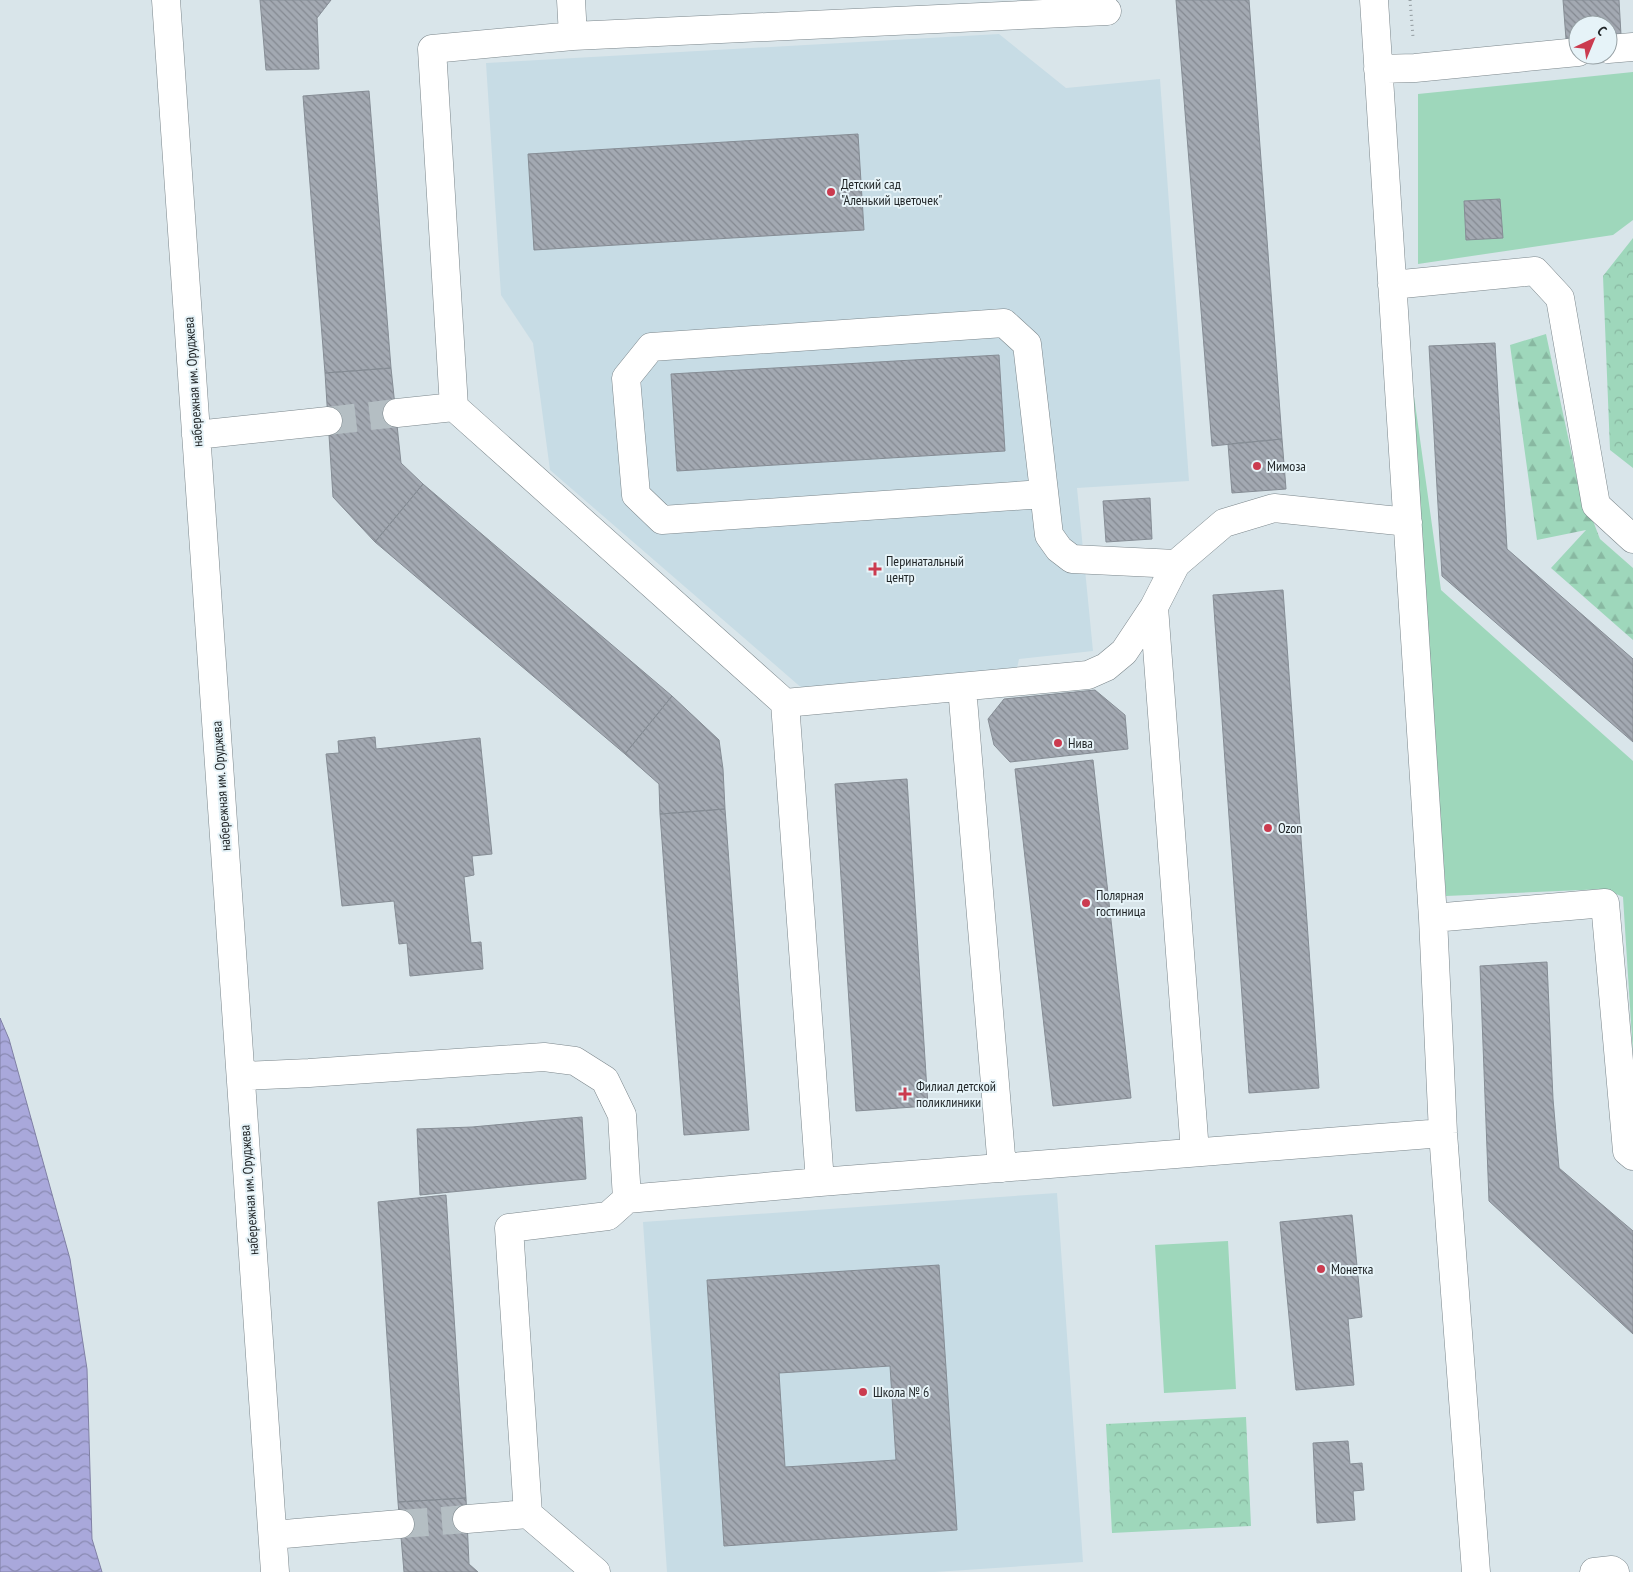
<svg xmlns="http://www.w3.org/2000/svg" width="1633" height="1572" viewBox="0 0 1633 1572" font-family="'PT Sans Narrow',sans-serif">
	<style>
		.built { fill: #c7dce5 }
		.green { fill: #9ed7bb }
		.forest { fill: url(#forest-firs) }
		.park { fill: url(#park-crowns) }
		.water { fill: url(#water-waves); stroke: #8080a5 }
		.building { fill: url(#building-back-hatch); stroke: #868d95; fill-rule: evenodd }
		.lines { fill: none; stroke-linecap: round; stroke-linejoin: round }
		.minor-tunnel { stroke: #b4bec3; stroke-width: 28; stroke-dasharray: 28 14; stroke-linecap: butt }
		.minor-casing { stroke: #7b868b; stroke-width: 29 }
		.path { stroke: #959ea2; stroke-width: 3; stroke-dasharray: 1 4; stroke-linecap: butt }
		.minor { stroke: #fff; stroke-width: 28 }
		.poi-dot { fill: #cb3b4f; stroke: #e6f3f8; stroke-width: 2 }
		.labels { text-anchor: middle; dominant-baseline: central; stroke-width: 4; stroke-linejoin: round; paint-order: stroke }
		.poi-label { font-size: 14px; fill: #1f2426; stroke: #e6f3f8; text-anchor: start }
		.street-label { font-size: 14px; fill: #1f2426; stroke: #e6f3f8 }
	</style>
	<defs>
		<pattern id="forest-firs" width="22" height="20" patternUnits="userSpaceOnUse" patternTransform="scale(1.25)"><rect width="22" height="20" fill="#9ed7bb"/><path d="M5 1l3.5 6h-7zM16 11l3.5 6h-7z" fill="#88b8a1"/></pattern>
		<pattern id="park-crowns" width="20" height="18" patternUnits="userSpaceOnUse" patternTransform="scale(1.25)"><rect width="20" height="18" fill="#9ed7bb"/><path d="M2 6a3 3 0 1 1 6 0M12 15a3 3 0 1 1 6 0" fill="none" stroke="#88b8a1"/></pattern>
		<pattern id="water-waves" width="16" height="10" patternUnits="userSpaceOnUse" patternTransform="scale(1.25)"><rect width="16" height="10" fill="#a9a8db"/><path d="M0 5q4-4 8 0t8 0" fill="none" stroke="#8989b1"/></pattern>
		<pattern id="building-back-hatch" width="6" height="6" patternUnits="userSpaceOnUse" patternTransform="scale(1.25)"><rect width="6" height="6" fill="#a3a9b2"/><path d="M-1 5l2 2M0 0l6 6M5-1l2 2" fill="none" stroke="#848991"/></pattern>
	</defs>
	<rect width="100%" height="100%" fill="#d9e5ea"/>
	<path class="built" d="M999,34l67,54 94,-9 29,402 -112,7 16,163 -74,8 -3,14 -212,17 -254,-220 -17,-127 -32,-48 -15,-232z
		M1057,1193l26,369 -148,10h-268l-24,-350z"/>
	<path class="green" d="M1633,72v148l-20,15 -195,29v-170z
		M1408,353l33,237 192,171v293l-10,-157 -18,-8 -159,7z
		M1228,1241l8,148 -72,4 -9,-148z"/>
	<path class="forest" d="M1546,334l31,145 23,60 33,29v72l-82,-72 35,-38 -49,10 -27,-195z"/>
	<path class="park" d="M1633,238v230l-23,-18 -7,-174z
		M1246,1417l5,109 -139,7 -6,-109z"/>
	<path class="water" d="M0,1018l9,21 61,220 17,110 5,170 10,33h-102z"/>
	<path class="building" d="M260,0h71l-14,18 2,51 -53,1z
		M1176,0h73l33,439 -70,7z
		M1563,0h56l2,35 -13,1v-11h-30v13l-12,1z
		M369,91l22,277 -66,5 -22,-277z
		M858,134l6,96 -330,20 -6,-96z
		M1500,199l3,39 -37,2 -2,-39z
		M1495,343l12,206 126,110v83l-191,-166 -13,-230z
		M999,355l6,96 -328,20 -6,-97z
		M391,368l10,95 22,21 -48,58 -42,-45 -8,-124z
		M1282,439l4,50 -54,4 -4,-49z
		M423,484l249,212 -47,58 -250,-212z
		M1150,498l2,41 -46,3 -3,-41z
		M1283,590l36,498 -70,5 -36,-498z
		M1095,690l30,25 3,34 -118,13 -16,-17 -6,-26 16,-20z
		M672,696l47,44 4,29 2,40 -65,5 -1,-30 -34,-30z
		M375,737l1,12 104,-11 12,116 -20,2 2,19 -10,2 7,66 10,-1 2,27 -73,7 -3,-33 -8,1 -5,-43 -52,5 -16,-152 13,-1 -1,-12z
		M1093,760l38,338 -78,8 -38,-337z
		M907,779l21,327 -72,5 -21,-327z
		M725,809l24,321 -65,5 -24,-321z
		M1547,962l6,137 6,69 74,63v103l-144,-133 -9,-235z
		M582,1117l4,62 -166,16 -3,-66 55,-2z
		M446,1195l20,303 -68,4 -20,-300z
		M1352,1215l10,102 -14,2 6,66 -58,5 -16,-168z
		M939,1265l18,265 -233,16 -17,-266zM890,1366l6,94 -111,7 -6,-94z
		M1348,1441l2,23 12,-1 2,27 -11,1 2,29 -38,3 -4,-80z
		M466,1498l3,66 9,8h-74l-6,-70z"/>
	<g class="lines">
		<path class="minor-tunnel" d="M328,421l69,-8
			M400,1524l67,-5"/>
		<defs>
			<path id="minor" d="M166,0l109,1572
				M1374,0l59,918 10,215 33,439
				M573,36l534,-25
				M1608,49l25,-2
				M1378,69l37,-1 163,-16
				M1392,285l143,-14 25,27 36,207 37,34
				M454,407l-22,-358 141,-13 -2,-36
				M397,413l57,-6 331,296 35,479
				M196,435l132,-14
				M1044,494l-382,26 -26,-25 -10,-117 25,-31 353,-24 23,21 22,191 10,14 13,10 104,5
				M1154,607l41,545
				M962,687l40,481
				M785,703l303,-28 18,-8 18,-15 30,-45 22,-43 48,-41 50,-15 134,14
				M1433,918l172,-15 22,248 6,5
				M241,1076l68,-3 235,-16 31,4 30,19 17,35 5,84 -19,17 -99,12 19,286
				M627,1199l193,-17 623,-49
				M467,1519l61,-5 68,58
				M273,1535l127,-11
				M1594,1572l18,-2 3,2"/>
		</defs>
		<use href="#minor" class="minor-casing"/>
		<path class="path" d="M1410,0l3,37"/>
		<use href="#minor" class="minor"/>
	</g>
	<g class="poi-dot">
		<circle cx="831" cy="192" r="5"/>
		<circle cx="1257" cy="466" r="5"/>
		<path d="M872.5 561.5h5v5h5v5h-5v5h-5v-5h-5v-5h5z"/>
		<circle cx="1058" cy="743" r="5"/>
		<circle cx="1268" cy="828" r="5"/>
		<circle cx="1086" cy="903" r="5"/>
		<path d="M902.5 1086.5h5v5h5v5h-5v5h-5v-5h-5v-5h5z"/>
		<circle cx="1321" cy="1269" r="5"/>
		<circle cx="863" cy="1392" r="5"/>
	</g>
	<g class="labels">
		<g class="poi-label">
			<text x="841" y="184">Детский сад<tspan x="841" dy="16">"Аленький цветочек"</tspan></text>
			<text x="1267" y="466">Мимоза</text>
			<text x="886" y="561">Перинатальный<tspan x="886" dy="16">центр</tspan></text>
			<text x="1068" y="743">Нива</text>
			<text x="1278" y="828">Ozon</text>
			<text x="1096" y="895">Полярная<tspan x="1096" dy="16">гостиница</tspan></text>
			<text x="916" y="1086">Филиал детской<tspan x="916" dy="16">поликлиники</tspan></text>
			<text x="1331" y="1269">Монетка</text>
			<text x="873" y="1392">Школа № 6</text>
		</g>
		<g class="street-label">
			<text transform="translate(193 382) rotate(-94)">набережная им. Оруджева</text>
			<text transform="translate(221 786) rotate(-94)">набережная им. Оруджева</text>
			<text transform="translate(249 1190) rotate(-94)">набережная им. Оруджева</text>
		</g>
	</g>
	<g transform="translate(1593 40) rotate(44)"><circle r="24" fill="#e6f3f8" stroke="#96a0a4"/>
	<path d="M0-4L9 19L0 12L-9 19Z" fill="#cb3b4f"/>
	<text y="-8" font-size="14" font-weight="bold" text-anchor="middle" fill="#1f2426">С</text>
	</g>
</svg>
